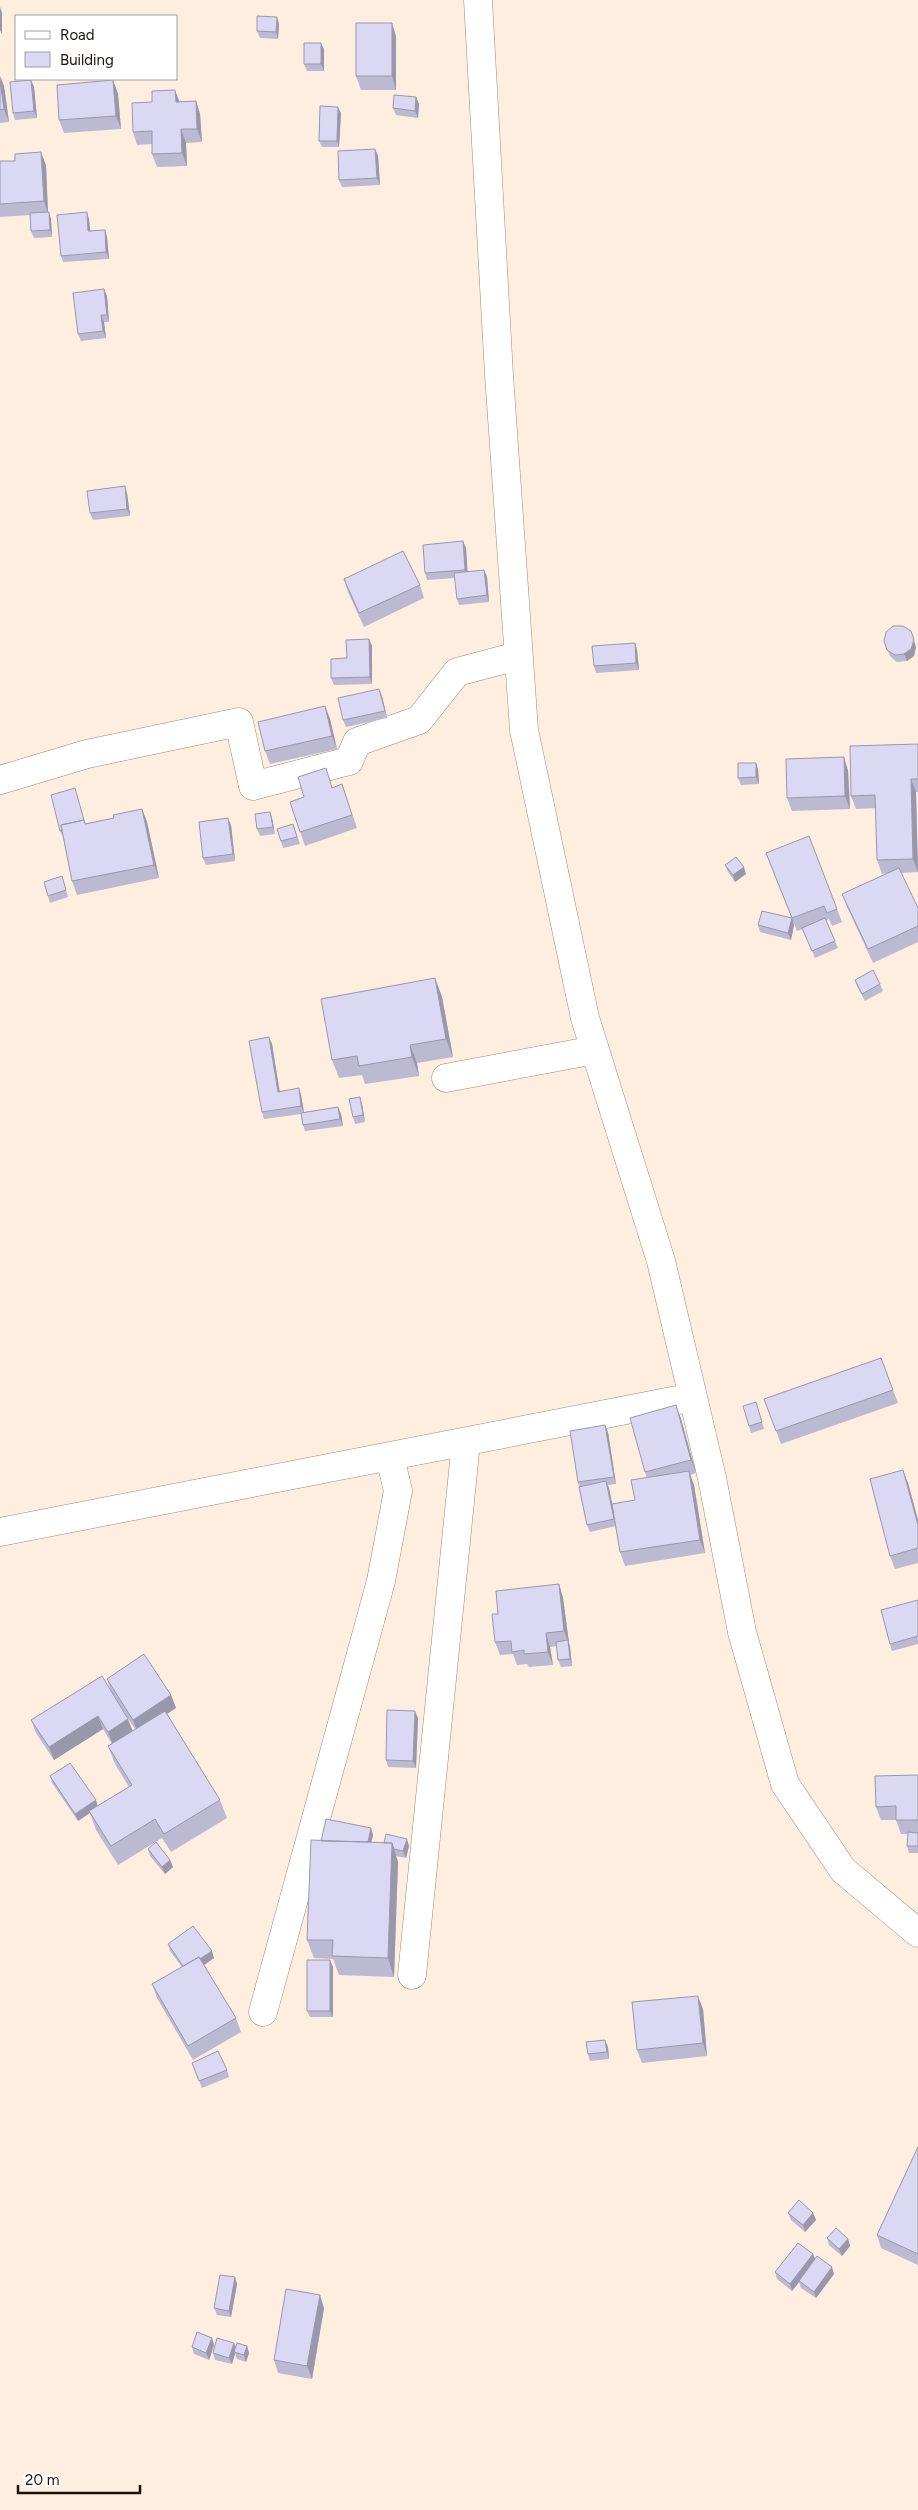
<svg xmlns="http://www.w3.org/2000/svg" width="918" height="2510" viewBox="0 0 918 2510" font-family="Figtree,sans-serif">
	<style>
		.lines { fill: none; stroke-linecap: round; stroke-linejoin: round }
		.minor-casing { stroke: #9b8a78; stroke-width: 29 }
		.minor { stroke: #fff; stroke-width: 28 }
		.wall { fill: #bcbad2; fill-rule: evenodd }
		.shaded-wall { fill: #9997ab }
		.building { fill: #dbd8f4; stroke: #9997ab }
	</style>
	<rect width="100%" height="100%" fill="#fdeedf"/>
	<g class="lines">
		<defs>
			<path id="minor" d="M478,0l21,375 25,355 61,288 76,243 51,217 30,154 43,152 58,86 75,63
				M0,780l87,-26 152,-32 14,64 96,-25 8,-19 62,-22 38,-48 61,-16
				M446,1078l149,-28
				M0,1532l693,-135
				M412,1975l54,-533
				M263,2012l118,-431 17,-90 -8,-34"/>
		</defs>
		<use href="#minor" class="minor-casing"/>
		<use href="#minor" class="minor"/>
	</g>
	<path class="wall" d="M279,24l-1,15 -18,-1 -3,-7z
		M396,36v54h-35l-5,-14z
		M324,49v22h-17l-3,-7z
		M0,76l4,10 5,36 -9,1z
		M31,80l3,7 3,31 -22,2 -2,-7z
		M113,80l5,14 3,35 -57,4 -5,-13z
		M416,97l3,7 -1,14 -22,-3 -3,-7z
		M179,101h17l4,13 2,28 -16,1 1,23 -30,1 -5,-13v-10l-15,1 -4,-13z
		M341,113l-2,34h-17l-3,-6z
		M375,149l3,7 2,29 -38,2 -3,-7z
		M0,161l46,4 2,47 3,7 1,18 -18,1 -3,-7 -1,-16 -30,2z
		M89,219l1,12 15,-1 2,7 2,22 -46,3 -2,-6z
		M107,296l2,26h-5l2,16 -25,3 -3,-7z
		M127,493l3,23 -37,4 -3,-7z
		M466,548l1,24 17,-2 3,7 2,25 -30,3 -2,-6 -2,-21 -28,2 -2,-7z
		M344,579l76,6 4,13 -60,29 -16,-35z
		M369,639l3,7v38l-38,1 -3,-7 16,-20z
		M884,641l32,6 -2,9 -7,5 -10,1 -7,-6z
		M635,643l2,7 2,20 -43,3 -2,-7z
		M382,696l5,22 -41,9 -3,-7z
		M325,706l5,13 7,30 -67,15 -5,-13z
		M918,744v48h-2l2,80 -17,1 17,35v34l-45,21 -26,-56 -5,-13 45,-21 -5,1 -5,-14 -1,-52 -20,1 -5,-13z
		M758,769l1,15 -18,1 -3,-7z
		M848,770l2,39 -58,2 -5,-13z
		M342,784l15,44 -52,18 -15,-44z
		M77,795l8,29 29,-6 28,-9 5,13 12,56 -82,17 -5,-14 -9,-44 -3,-6z
		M270,812l2,6 3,16 -15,2 -3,-7z
		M293,824l7,20 -17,4 -6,-19z
		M231,825l4,36 -29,4 -3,-7z
		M766,853l71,56 5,13 -10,4 -3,-7 -3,1 12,28 -23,10 -12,-29 -6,2z
		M725,865l21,9 -11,8 -7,-10z
		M64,883l4,14 -18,6 -2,-7z
		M792,918l2,7 -3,15 -31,-8 -2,-7z
		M435,978l7,19 11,60 -36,6 2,13 -54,8 -3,-9 -23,3 -7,-18z
		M855,980l25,4 3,7 -18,10 -8,-15z
		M272,1044l7,48 22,3 3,17 34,-5 3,7 2,12 -38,5 -2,-6 -2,-11 -37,5 -2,-7z
		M362,1104l3,18 -10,2 -2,-7z
		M881,1358l17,45 -117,41 -17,-45z
		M756,1402l8,27 -13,4 -2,-7z
		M676,1405l5,14 15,54 -6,2 4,10 11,68 -80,13 -5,-14 -4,-26 -26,6 -3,-7 -9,-43 30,-50 8,52 -8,1 4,19 23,-4 12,-22 -2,-6z
		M908,1483l10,37v43l-23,6 -5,-13z
		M559,1584l4,14 6,45 1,4 2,19 -11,1 -3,-7 -1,-14 -7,1 3,18 -24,2 -2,-3 -10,1 -4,-11 -13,1 -5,-13 3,-28z
		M918,1600v44l-26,7 -2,-7z
		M107,1679l64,16 5,13 -9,6 53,86 7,18 -56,34 -9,-14 -44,27 -22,-35 -6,-17 -12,8 -26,-38 -2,-7 48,30 31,-19 -14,-23 -7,-18 4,-2 -9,-15 -49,31 -18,-27 -5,-13 80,-29zM118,1703l17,26 -2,2z
		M418,1718l-2,50 -28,-1 -2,-7z
		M918,1775v78h-9l-2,-7 1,-12h-7l-5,-14h-15l-5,-13z
		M371,1828l2,7 -2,7 38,4 -3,12 -10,-2 2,6 -4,115 -55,-2 -6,-16 -19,-1 -7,-18 14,-99z
		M148,1849l22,11 3,7 -8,7 -15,-18z
		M168,1944l46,14 -10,7 32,53 5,14 -48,28 -36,-62 -5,-14 30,-17 -12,-16z
		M333,1967v50h-23l-3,-6z
		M703,2009l4,47 -65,7 -5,-13z
		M605,2040l3,7 1,12 -19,2 -2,-7z
		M192,2063l35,7 2,7 -27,11z
		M918,2147v118l-37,-17 -4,-13z
		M788,2213h25l3,7 -11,12 -14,-12z
		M827,2238l21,1 2,7 -8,10 -13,-11z
		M813,2254l2,5 19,15 -18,24 -15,-10 -2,-6 -7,9 -15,-12 -2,-7z
		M235,2277l2,7 -6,33 -14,-2 -3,-7z
		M324,2308l-12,71 -34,-6 -4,-13z
		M212,2338l2,7 -5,15 -15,-6 -2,-7z
		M234,2343l1,5 12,-2 2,7 -3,9 -9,-3 -2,-5 -3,10 -17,-4 -2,-7z"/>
	<path class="shaded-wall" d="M0,7l2,6v21l-2,-4z
		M277,17l2,7 -1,15 -2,-7z
		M392,23l4,13v54l-4,-14z
		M321,43l3,6v22l-3,-7z
		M0,76l4,10 5,36 -5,-13z
		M31,80l3,7 3,31 -3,-7z
		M113,80l5,14 3,35 -5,-13z
		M175,90l5,13 -4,-1z
		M416,97l3,7 -1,14 -3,-7z
		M196,101l4,13 2,28 -5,-13z
		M338,107l3,6 -2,34 -2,-6z
		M181,129l5,14 1,23 -5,-13z
		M375,149l3,7 2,29 -3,-7z
		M41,152l5,13 2,49 -4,-13z
		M49,212l2,7 1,18 -2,-7z
		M87,212l2,7 2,19 -3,-7z
		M105,230l2,7 2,22 -3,-7z
		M104,289l3,7 2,26 -2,-7z
		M101,315l3,7 2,16 -3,-7z
		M125,486l2,7 3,23 -3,-7z
		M463,541l3,7 2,29 -3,-7z
		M484,570l3,7 2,25 -2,-7z
		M911,631l5,16 -2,9 -7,5 -3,-7z
		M369,639l3,7v38l-2,-7z
		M635,643l2,7 2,20 -3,-7z
		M379,689l3,7 5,22 -2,-7z
		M325,706l5,13 7,30 -5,-13z
		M844,757l4,13 2,39 -5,-13z
		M756,763l2,6 1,15 -3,-7z
		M911,779l5,13 2,80 -5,-13z
		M142,809l5,13 12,56 -5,-13z
		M270,812l2,6 3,16 -2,-7z
		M228,818l3,7 4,36 -2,-7z
		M744,867l2,7 -11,8 -2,-7z
		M792,918l2,7 -3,15 -3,-7z
		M435,978l7,19 11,60 -7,-18z
		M269,1037l3,7 9,55 -3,-7z
		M410,1045l7,18 2,13 -7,-19z
		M299,1088l2,7 3,18 -3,-7z
		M360,1097l2,7 3,18 -2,-7z
		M338,1107l3,7 2,12 -3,-7z
		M676,1405l5,14 15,54 -5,-13z
		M605,1425l3,7 8,52 -2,-7z
		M903,1470l5,13 10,37v5z
		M689,1471l5,14 11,68 -5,-13z
		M606,1481l3,7 8,38 -3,-7z
		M559,1584l4,14 6,45 1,4 2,19 -2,-7 -2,-17 -4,-11z
		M546,1633l4,14 3,18 -5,-13z
		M171,1695l5,13 -38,25 -5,-13z
		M415,1711l3,7 -2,50 -3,-7z
		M98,1716l5,13 -49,31 -5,-13z
		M128,1719l5,13 -20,13 -5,-13z
		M96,1800l2,7 -20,14 -3,-7z
		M371,1828l2,7 -5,22 -2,-6z
		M407,1839l2,7 -3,12 -3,-7z
		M392,1843l6,19 -4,115 -6,-19z
		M170,1860l3,7 -8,7 -3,-7z
		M212,1951l2,7 -26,18 -2,-7z
		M330,1960l3,7v50l-3,-6z
		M698,1996l5,13 4,47 -4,-13z
		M605,2040l3,7 1,12 -2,-7z
		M813,2213l3,7 -11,12 -2,-7z
		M848,2239l2,7 -8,10 -3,-7z
		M813,2254l3,7 -17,20v1l-7,9 -2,-7z
		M832,2267l2,7 -18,24 -2,-6z
		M235,2277l2,7 -6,33 -2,-6z
		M320,2295l4,13 -12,71 -5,-13z
		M212,2338l2,7 -5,15 -3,-7z
		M234,2343l2,6 -2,3 1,2 -3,10 -3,-6z
		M247,2346l2,7 -3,9 -2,-7z"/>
	<path class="building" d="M257,16l20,1 -1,15 -19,-1z
		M356,23h36v53h-36z
		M304,43h17v21h-17z
		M31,80l3,31 -21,2 -3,-31z
		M113,80l3,36 -57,4 -2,-35z
		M0,81l4,28 -4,1z
		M175,90l1,12 20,-1 1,28h-16l1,24 -30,1v-23l-19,1 -1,-29 20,-1v-11z
		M394,95l22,2 -1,14 -22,-3z
		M320,106l18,1 -1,34h-18z
		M375,149l2,29 -38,2 -1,-29z
		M41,152l3,49 -44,3v-43h15v-7z
		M49,212l1,18 -19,1 -1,-18z
		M87,212l1,19 17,-1 1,22 -45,4 -4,-41z
		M104,289l3,26h-6l2,16 -25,3 -5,-41z
		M125,486l2,23 -37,4 -3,-22z
		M463,541l2,29 -40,3 -2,-28z
		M403,551l17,34 -61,28 -15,-34z
		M484,570l3,25 -30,4 -3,-26z
		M893,626h10l8,5 3,9 -3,9 -7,5 -9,1 -8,-5 -3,-9 2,-9z
		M369,639l1,38 -39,1v-19l16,-1 -1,-18z
		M635,643l1,20 -42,3 -2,-20z
		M379,689l6,22 -42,9 -5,-22z
		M325,706l7,30 -67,15 -7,-29z
		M918,744v35h-7l2,80 -36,1 -2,-65 -24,1 -1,-50z
		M844,757l1,39 -58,2 -1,-39z
		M738,763h18v14l-18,1z
		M326,768l6,20 10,-4 10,31 -52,17 -10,-30 14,-5 -6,-20z
		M75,788l9,32 -23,5 1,5 -2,1 -9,-36z
		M142,809l12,56 -82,16 -11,-56 23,-5 1,4 29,-6 -1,-3z
		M270,812l3,15 -16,2 -2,-15z
		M228,818l5,36 -30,4 -4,-36z
		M293,824l4,13 -16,4 -4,-12z
		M809,836l28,73 -10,4 -3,-7 -32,12 -26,-65z
		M736,857l8,10 -11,8 -8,-10z
		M899,868l19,40v18l-50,23 -26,-55z
		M62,876l4,14 -18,6 -4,-14z
		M762,911l30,7 -4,15 -30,-8z
		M825,918l10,23 -23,10 -10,-23z
		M873,970l7,14 -18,10 -7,-14z
		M435,978l11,61 -36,6 2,12 -53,9 -2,-10 -25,4 -11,-61z
		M269,1037l9,55 21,-4 2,18 -39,6 -13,-71z
		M360,1097l3,18 -10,2 -4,-18z
		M338,1107l2,12 -37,6 -2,-12z
		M881,1358l12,32 -117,41 -12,-32z
		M756,1402l6,20 -13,4 -6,-20z
		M676,1405l15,55 -46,12 -15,-54z
		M605,1425l9,52 -36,5 -8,-51z
		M903,1470l15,55v23l-28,8 -20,-77z
		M689,1471l11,69 -80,12 -8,-48 23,-4 -4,-20z
		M606,1481l8,38 -27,6 -8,-38z
		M559,1584l5,47 -18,2 2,19 -24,2v-4l-12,2 -1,-11 -16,1 -3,-28h6l-2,-23z
		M918,1600v36l-28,8 -9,-34z
		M568,1640l2,19 -12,1 -2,-18z
		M144,1654l27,41 -38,25 -26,-41z
		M102,1676l26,43 -20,13 -10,-16 -49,31 -18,-27z
		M387,1710l28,1 -2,50 -27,-1z
		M165,1711l55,89 -56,34 -9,-15 -44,27 -22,-35 43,-26 -24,-39z
		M70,1763l26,37 -21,14 -25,-38z
		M918,1775v45h-22v-14l-20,1 -1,-31z
		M326,1819l45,9 -3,14 -47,-1z
		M908,1832l10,1v13h-11z
		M386,1834l21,5 -4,12 -9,-2 -2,-6h-8z
		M311,1840l81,3 -4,115 -56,-2 1,-16h-26z
		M156,1842l14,18 -8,7 -14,-18z
		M193,1926l19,25 -12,8 -1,-2 -16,9 -15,-22z
		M199,1957l37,61 -48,28 -36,-62z
		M307,1960h23v51h-23z
		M698,1996l5,47 -66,7 -5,-48z
		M605,2040l2,12 -19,2 -2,-12z
		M218,2051l9,19 -28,11 -7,-18z
		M918,2147v107l-41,-19z
		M799,2200l14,13 -10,12 -15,-12z
		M836,2228l12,11 -9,10 -12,-11z
		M798,2243l15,11 -23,30 -15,-12z
		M817,2256l15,11 -18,25 -15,-11z
		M220,2275l15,2 -6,34 -15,-3z
		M286,2289l34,6 -13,71 -33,-6z
		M197,2332l15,6 -6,15 -14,-6z
		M217,2338l17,5 -5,15 -16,-5z
		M237,2343l10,3 -3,9 -10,-3z"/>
	<rect x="15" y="15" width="162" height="65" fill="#ffffff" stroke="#a3a09d"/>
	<rect x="25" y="31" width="25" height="8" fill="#ffffff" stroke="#a3a09d"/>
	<text x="60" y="40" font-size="15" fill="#18110b">Road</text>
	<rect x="25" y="52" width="25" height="15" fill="#dbd8f4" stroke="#a3a09d"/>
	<text x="60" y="65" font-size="15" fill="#18110b">Building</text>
	<path d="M18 2485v8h122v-8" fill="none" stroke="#18110b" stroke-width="2.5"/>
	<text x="25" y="2485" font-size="15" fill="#18110b" stroke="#ffffff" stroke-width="4" paint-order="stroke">20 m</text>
</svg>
